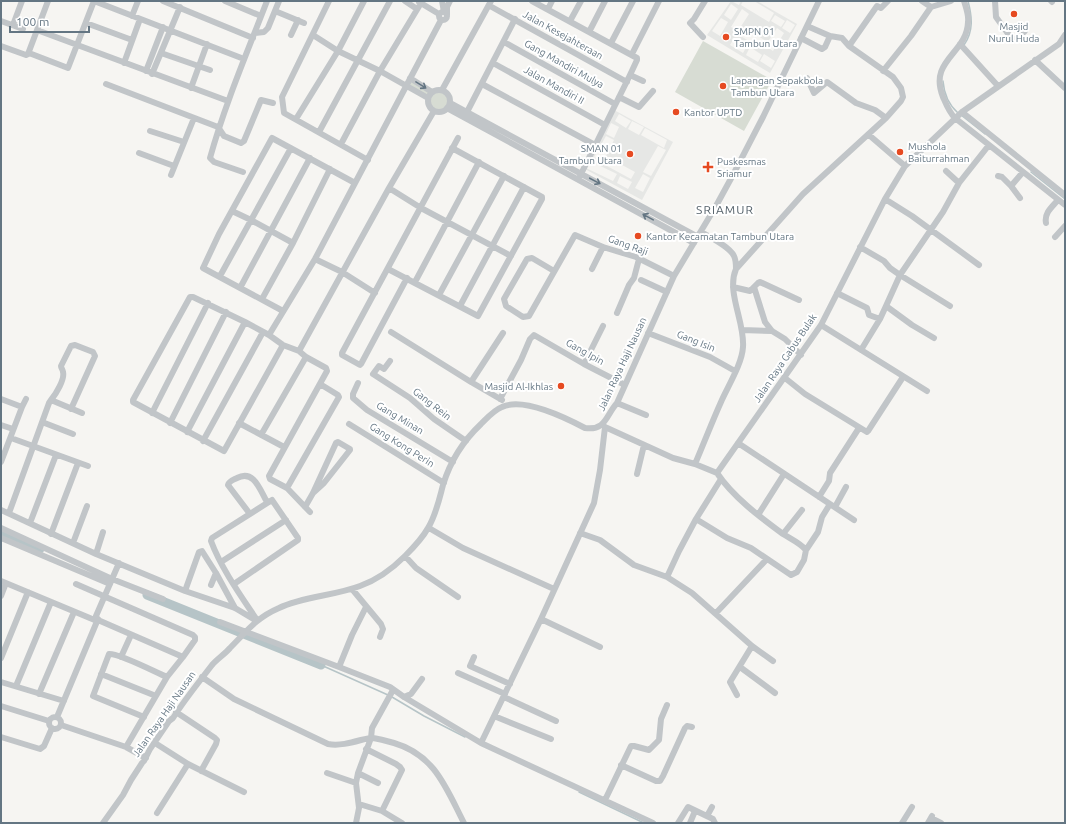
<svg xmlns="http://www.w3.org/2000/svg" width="1066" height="824" viewBox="0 0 1066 824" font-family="Ubuntu,sans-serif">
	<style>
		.built { fill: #e6e7e5; fill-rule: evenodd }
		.green { fill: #d7dcd3 }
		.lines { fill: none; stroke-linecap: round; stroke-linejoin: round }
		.stream { stroke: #b6c4c7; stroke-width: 1.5 }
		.river { stroke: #b6c4c7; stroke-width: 9 }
		.minor { stroke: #c1c5c8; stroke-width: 6 }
		.oneway { stroke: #647683 }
		.poi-dot { fill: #e64a21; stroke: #fff; stroke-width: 1.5 }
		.labels { text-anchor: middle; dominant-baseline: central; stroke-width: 4; stroke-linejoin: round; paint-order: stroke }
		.poi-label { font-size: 10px; fill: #647683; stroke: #fff; text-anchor: start }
		.street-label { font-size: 10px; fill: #647683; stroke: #fff }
		.quarter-label { font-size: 12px; letter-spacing: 1px; fill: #525f68; stroke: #fff }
	</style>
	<rect width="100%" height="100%" fill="#f6f5f2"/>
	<path class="built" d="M731,1l8,4 2,-4h2l-2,4 28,17 5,-9 -20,-12h3l40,23 -27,49 -63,-38zM731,4l7,5 -7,11 -7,-5zM742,9l7,5 -11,17 -7,-4zM775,15l10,6 -4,6 -10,-6zM721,18l7,4 -8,14 -8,-5zM787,20l8,5 -5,8 -8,-5zM744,27l22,14 -4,8 -23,-14zM777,28l7,5 -11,18 -8,-5zM734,38l13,8 -4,7 -13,-8zM750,47l12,8 -4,7 -12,-7zM764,54l11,7 -4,7 -11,-7z
		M614,110l59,32 -31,58 -59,-32zM619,114l12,7 -5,7 -11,-7zM632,121l12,6 -5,8 -11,-6zM611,123l8,4 -5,11 -8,-4zM645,128l22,12 -3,8 -23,-13zM606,136l8,4 -11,22 -9,-5zM658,146l8,4 -15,26 -8,-4zM611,159l24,13 -4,7 -24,-13zM590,161l27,13 -4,7 -27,-13zM643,174l7,4 -7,14 -8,-4zM620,176l12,6 -4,7 -11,-6z"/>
	<path class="green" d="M703,41l69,39 -28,51 -69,-39z
		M410,78l22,14 7,-2 7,2c14,19 -19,29 -18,6l-22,-12z"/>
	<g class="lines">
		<path class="stream" d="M964,45c10,-14 8,-29 4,-44
			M943,81c1,13 6,24 15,32
			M961,115l24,19
			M1031,172l34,27
			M321,665l67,30
			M392,697l32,19 41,21
			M579,792l65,31"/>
		<path class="river" d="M1,532l39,17
			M147,595l174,70"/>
		<path class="minor" d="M94,1l150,58
			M163,1l90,37
			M225,1l36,15
			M329,1l-47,96 2,16 84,47
			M405,1l12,8
			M442,1l2,11
			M532,1l105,57v2l-7,15 -50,101
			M922,1l9,6 20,-6
			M964,1c2,7 5,14 4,21 -1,32 -40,38 -25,75 3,7 6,15 12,21l110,87
			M995,1l1,16 13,18 6,5 10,-9
			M1051,1l1,1
			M419,2l20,12
			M490,6l137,76
			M548,9l4,-8
			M275,11l29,12
			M439 16a4 4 0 1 1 8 0a4 4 0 1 1-8 0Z
			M447,15v-8l3,-6
			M132,16l6,-15
			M1,21l22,8
			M570,21l11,-20
			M86,23l46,17
			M13,25l9,-24
			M37,30l191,71
			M589,32l16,-31
			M255,33l9,-1 4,-4 11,-27
			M291,35l7,-15
			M313,35l25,16 42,20 48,27
			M703,37l-13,-14 4,-4 11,-18
			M801,38l21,11 3,-2 5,-11
			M504,42l111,62
			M611,43l22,-42
			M960,44l38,42
			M1,46l25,9 2,-1 20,-53
			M849,46l28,-40 4,2 7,-7
			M29,53l39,15 26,-67
			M161,53l49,17
			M632,54l27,-53
			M1035,60l30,28
			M124,63l16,-44
			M493,63l112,62
			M146,71l17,-44
			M883,71l28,-35 20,-29
			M152,74l28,-67
			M630,75l13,6
			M410,78l22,14
			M807,78l7,15 13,-11 29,21 19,7 11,8
			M106,84l112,43 6,9 17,7 3,-2 17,-41 12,3
			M482,84l113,61
			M191,88l16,-44
			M428 101a11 11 0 1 1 22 0a11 11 0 1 1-22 0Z
			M442,90l49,-89
			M619,97l20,10 14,-16
			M450,103l248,134
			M447,108l247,135
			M467,112l48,-93
			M962,112l103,83
			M296,119l42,-68 26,-50
			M150,131l34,11
			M319,132l71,-131
			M869,135l36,31
			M341,144l39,-73 41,-68
			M139,153l35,13
			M946,171l13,12
			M243,172l-29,-10 -4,-4c15,-54 37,-105 57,-157
			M171,175l23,-57
			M998,176l4,1 9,9
			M389,188l32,20 90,48
			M1020,198l-9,-12 12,-14
			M885,199l27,17 67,49
			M232,211l19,9 42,23
			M1046,223c-2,-10 6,-16 12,-23
			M701,232c9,5 29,15 33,24 2,4 2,9 2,13
			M1055,237l10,-11
			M860,247l24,14 6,7 10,7 50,31
			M315,259l27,13 33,21
			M388,269l90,47 64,-117v-2l-90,-49
			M592,269l11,-22
			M554,271l-22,-13 -5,1 -23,40 2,7 17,11 6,-1 46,-81 28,12 33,10 38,19
			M220,276l71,-128
			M407,278l-46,86 -1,1 -18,-10v-2l116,-215
			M641,280l26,12
			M415,282l64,-120
			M733,287l17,4 8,-8 2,-1 39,18
			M754,287l11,35 7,9 13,8 16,16
			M240,288l70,-130
			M837,293l30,15 2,7 11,4
			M439,295l65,-119
			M262,299l31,-56 37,-74
			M460,306l64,-119
			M283,311l-80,-43 16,-34 53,-96 83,45
			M617,313l12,-28 5,-7 5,-19
			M821,325l106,66
			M742,330l30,1
			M391,332l80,50
			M648,333l62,24 25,14
			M269,335l46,-76 126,-239
			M934,338l-22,-13 -26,-19 14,-31 43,-63 16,-29 30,-38
			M283,345l-59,106 -91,-49v-2l57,-103h3l52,25 24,13 14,10 16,6 7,6 20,11 1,3 -58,105 1,3 17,9 23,24
			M861,350l19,-31 6,-13
			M299,351l90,-163 45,-77
			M390,361l-6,8 -5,-3 -6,8 37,24 24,21 32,22
			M584,364l19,-38
			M785,378l20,16 62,38 1,-1 35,-54
			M358,383l-5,11v4l14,12 86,52
			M1,399l21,8 -21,55
			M500,399l21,-39 9,-21 4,-4 50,29 41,21
			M51,400c5,-6 14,-21 12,-28 0,-2 -2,-4 -2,-6l10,-20 4,-1 18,7 2,4 -24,53
			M502,400l-31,-18 32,-49
			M617,403l29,12
			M22,407l4,-8
			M152,413l56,-110
			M42,422l31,12
			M170,423l56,-111
			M239,423l45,24
			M349,424l95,59
			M602,424l3,3 68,31 22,6 22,9 104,-148 64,-126 20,-33 57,-54 97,-68 6,-9
			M1,425l12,4
			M187,432l58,-110
			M261,435l45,-78
			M11,438l77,28
			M203,441l60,-109
			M738,443l116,77
			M695,464c9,-21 17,-42 26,-62 7,-16 21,-38 22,-55 2,-25 -17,-55 -7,-78l67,-75 83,-76 15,-17 2,-4 -2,-9 -8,-11 -44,-31 -7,-8 -12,-2 -23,-10
			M717,473c16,24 43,44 66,61 8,5 17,9 23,16
			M637,474l7,-29
			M287,488l52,-91 -1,-2 -18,-11
			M819,497l10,-16 1,-8 29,-45
			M305,507l8,-14 23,-50 2,-1 12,7v1l-26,33 -11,10
			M835,507l11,-20
			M1,510l95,44 89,37 50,17 20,12
			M9,513l40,-110 2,-3 31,13
			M250,514l-22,-29c1,-4 5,-5 9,-7 17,-9 23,12 30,24
			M758,515l26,-41
			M696,519l31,19 24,10 40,27 6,-3 7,-12 2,-10 12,-18 4,-15 8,-13
			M30,523l26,-68
			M1,528l111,51 51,20
			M429,528l34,20 91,41
			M580,533l20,7 34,25 33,12 25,16 60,53 21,15
			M51,534l27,-71
			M783,534l19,-24
			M1,538l109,46
			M73,543l14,-37
			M96,554l7,-22
			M405,556l11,12 42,29
			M221,562l65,-42
			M119,563l-23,53 2,4 85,37
			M667,577l12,-26 17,-32 25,-40
			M1,581l96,40
			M76,584l117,51 2,2v3l-12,17 -16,20 -41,70
			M234,584l64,-44v-2l-26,-38 -60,38 -1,3c10,27 30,55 46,79
			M211,585l5,-12
			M352,589l29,35 2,5 -3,8
			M185,591l14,-39 3,-1 14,22 19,35
			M1,596l5,-13
			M716,613l51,-54
			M541,619l59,28
			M220,622l119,45 51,20 14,10 77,46 172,80
			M121,657l10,-22
			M474,657l-4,9 40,18
			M1,658l27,-66
			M339,667l13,-32 14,-28
			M740,667l35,26
			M458,673l47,21
			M101,674l55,22
			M202,677l32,22 94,45c11,2 22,-1 33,-4 4,-1 8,-2 12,-2 7,1 14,3 21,5 41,12 52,45 70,80
			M1,682l63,19
			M16,686l35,-84
			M39,694l35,-82
			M737,695l-7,-13 22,-36
			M404,697l7,-3 11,-15
			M504,697l52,24
			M1,706l48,15
			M176,712l39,26 2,2 -1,4 -15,27
			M494,716l57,23
			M49 723a6 6 0 1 1 12 0a6 6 0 1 1-12 0Z
			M57,717l41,-98
			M144,717l-51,-21 16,-42c10,-1 46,18 58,23
			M61,725l65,22 20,11
			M1,737l39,12 4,-3 8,-18
			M155,743l33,21 56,28
			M481,743l60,-124 53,-116 6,-33 5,-43
			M366,749l30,15 4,3 2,3 -20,41
			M621,765l35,16h4l3,-5 22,-48 2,-2 5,1
			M327,773l29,10
			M358,773l20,10
			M605,800l26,-54h3l15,4 10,-10 2,-21 6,-14
			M359,804l23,7 20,12
			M157,813l31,-49
			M707,816l5,-9
			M935,820l6,3
			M103,823l20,-28 8,-15 11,-17 2,-2 6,-12 19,-28 4,-3c12,-19 26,-36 39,-53 5,-6 13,-11 18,-17 17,-17 26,-30 49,-40 25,-12 55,-12 81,-22 17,-6 33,-18 45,-30 9,-9 17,-17 23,-28 8,-13 11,-28 15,-43 7,-23 20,-44 38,-61 6,-6 13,-14 21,-17 21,-10 64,11 83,21 21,3 21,-13 32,-25l57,-127 42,-70 18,-33 29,-56 56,-116
			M356,823l3,-15 -3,-25 2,-10 13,-35 1,-10 21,-38
			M678,823l10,-16 25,12 2,4
			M690,823l5,-12
			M902,823l10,-16
			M928,823l4,-7"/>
	</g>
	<defs><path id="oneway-shaft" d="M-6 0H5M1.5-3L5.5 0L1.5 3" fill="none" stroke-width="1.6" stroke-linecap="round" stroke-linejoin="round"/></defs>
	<g class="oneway">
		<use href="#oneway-shaft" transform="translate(421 85) rotate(32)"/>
		<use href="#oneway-shaft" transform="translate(595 181) rotate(28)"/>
		<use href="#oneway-shaft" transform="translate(648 217) rotate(-151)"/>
	</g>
	<g class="poi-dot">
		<circle cx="1014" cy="14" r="4"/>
		<circle cx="726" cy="37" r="4"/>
		<circle cx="723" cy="86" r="4"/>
		<circle cx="676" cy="112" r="4"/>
		<circle cx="900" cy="152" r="4"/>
		<circle cx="630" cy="154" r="4"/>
		<path d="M706 161h4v4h4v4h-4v4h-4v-4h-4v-4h4z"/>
		<circle cx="638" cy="236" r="4"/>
		<circle cx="561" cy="386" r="4"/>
	</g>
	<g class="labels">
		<g class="poi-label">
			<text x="1014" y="26" text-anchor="middle">Masjid<tspan x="1014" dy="12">Nurul Huda</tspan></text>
			<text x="734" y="31">SMPN 01<tspan x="734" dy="12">Tambun Utara</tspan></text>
			<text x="731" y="80">Lapangan Sepakbola<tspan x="731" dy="12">Tambun Utara</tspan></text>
			<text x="684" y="112">Kantor UPTD</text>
			<text x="908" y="146">Mushola<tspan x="908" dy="12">Baiturrahman</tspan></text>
			<text x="622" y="148" text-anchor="end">SMAN 01<tspan x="622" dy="12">Tambun Utara</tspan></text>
			<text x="717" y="161">Puskesmas<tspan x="717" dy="12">Sriamur</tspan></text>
			<text x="646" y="236">Kantor Kecamatan Tambun Utara</text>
			<text x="553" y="386" text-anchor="end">Masjid Al-Ikhlas</text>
		</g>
		<g class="street-label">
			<text transform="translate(563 35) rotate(29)">Jalan Kesejahteraan</text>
			<text transform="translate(564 64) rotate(29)">Gang Mandiri Mulya</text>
			<text transform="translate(554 85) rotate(29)">Jalan Mandiri II</text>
			<text transform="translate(628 245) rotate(20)">Gang Raji</text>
			<text transform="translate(696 341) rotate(22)">Gang Isin</text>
			<text transform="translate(585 352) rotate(29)">Gang Ipin</text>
			<text transform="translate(785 358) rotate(-56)">Jalan Raya Gabus Bulak</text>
			<text transform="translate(622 364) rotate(-65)">Jalan Raya Haji Nausan</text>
			<text transform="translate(432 404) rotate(38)">Gang Rein</text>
			<text transform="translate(400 418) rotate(31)">Gang Minan</text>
			<text transform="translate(402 445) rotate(32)">Gang Kong Perin</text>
			<text transform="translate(164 714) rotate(-55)">Jalan Raya Haji Nausan</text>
		</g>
		<g class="quarter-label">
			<text x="725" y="209">SRIAMUR</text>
		</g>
	</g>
	<rect width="1066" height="824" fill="none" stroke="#647683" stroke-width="4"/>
	<path d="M10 26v6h79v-6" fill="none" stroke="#647683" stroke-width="2"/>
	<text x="16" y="26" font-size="12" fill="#647683" stroke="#ffffff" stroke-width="3" paint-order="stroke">100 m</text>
</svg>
